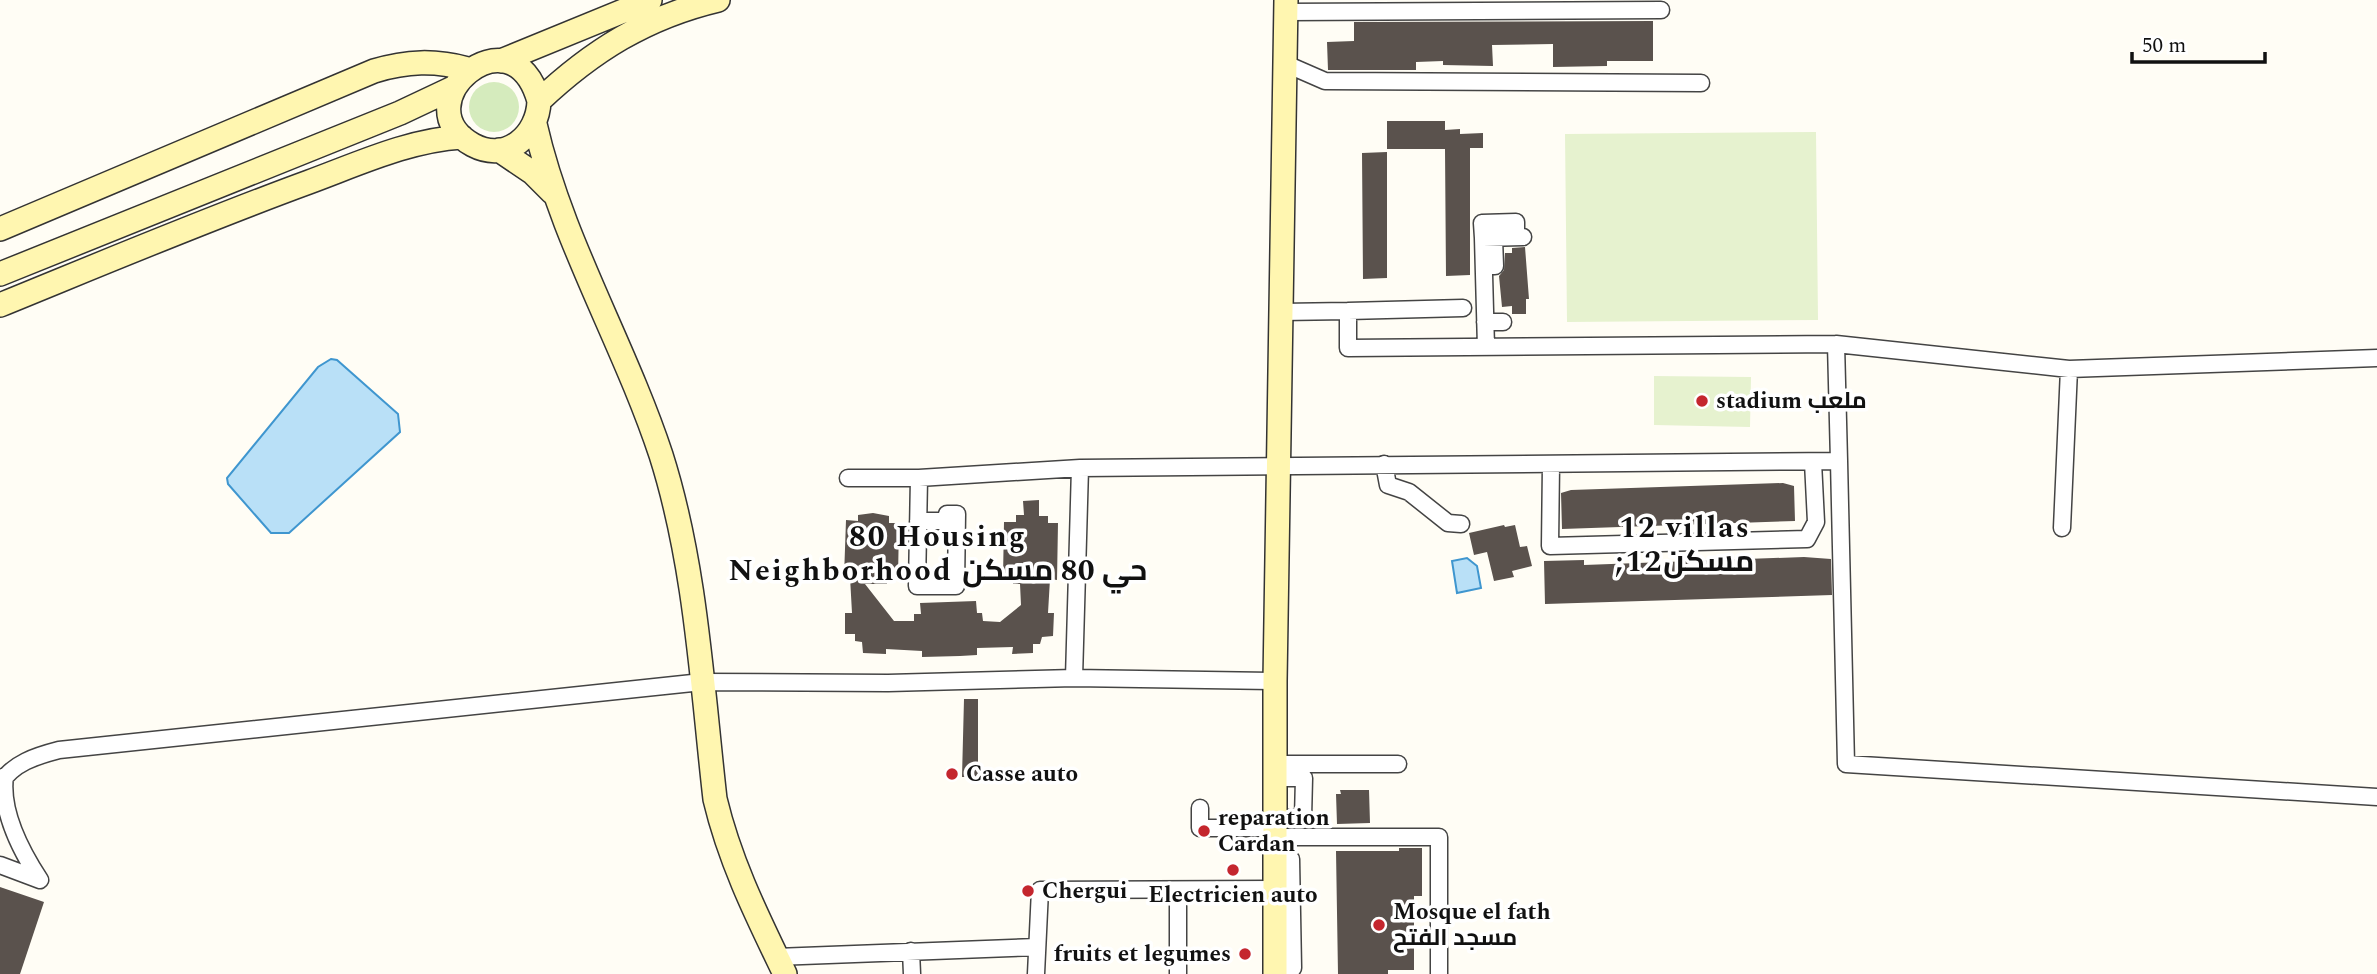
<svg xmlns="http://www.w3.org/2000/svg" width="2377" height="974" viewBox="0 0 2377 974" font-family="Spectral,Cairo,serif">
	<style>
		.green { fill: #d5ebbd }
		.pitch { fill: #e6f2cf }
		.water { fill: #b9e0f7; stroke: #3f96cf; stroke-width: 2 }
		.building { fill: #5a524d }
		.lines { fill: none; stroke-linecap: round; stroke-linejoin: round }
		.street-casing { stroke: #444; stroke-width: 19 }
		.secondary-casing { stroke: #333; stroke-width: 26 }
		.street { stroke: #fff; stroke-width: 16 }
		.secondary { stroke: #fff6b0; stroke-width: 23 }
		.poi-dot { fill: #c4262e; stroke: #fff; stroke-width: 2.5 }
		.labels { text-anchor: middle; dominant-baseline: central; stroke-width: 7; stroke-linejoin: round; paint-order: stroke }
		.poi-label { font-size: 23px; font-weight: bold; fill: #111; stroke: #fff; text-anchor: start }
		.district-label { font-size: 30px; font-weight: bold; letter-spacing: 2px; fill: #111; stroke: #fff }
	</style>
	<rect width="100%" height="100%" fill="#fffdf5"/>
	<path class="green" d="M469 107a25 25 0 1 1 50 0a25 25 0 1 1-50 0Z"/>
	<path class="pitch" d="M1816,132l2,188 -251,2 -2,-188z
		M1654,376l97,1 -1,50 -96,-2z"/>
	<path class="water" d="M331,359l6,1 61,54 2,18 -111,101h-18l-43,-49 -1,-6 91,-111z
		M1467,558l10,8 4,22 -24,5 -5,-32z"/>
	<path class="building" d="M1653,21v40h-46v5l-54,1v-23l-61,1 1,21 -50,-1v-4l-27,1v8h-88l-1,-28 27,-1v-19z
		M1387,121h58v9l15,-1v5l23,-1v15h-13v127l-24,1 -1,-127h-58z
		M1387,152v126l-24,1 -1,-126z
		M1525,247l4,52h-3v15h-14v-8l-10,1 -3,-31 5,-6 1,-17h7v-5z
		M1783,483l11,3 1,35 -233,8 -1,-36 10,-3z
		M1039,500v16h9v7h10l-1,57 -7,-1 -2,34h6l-1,23 -11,1 -2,7h-7v9l-21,1 1,-7 -36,1v7l-17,1 -38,1v-6l-36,-2v5l-23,-1 -1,-11 -7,-1v-7h-10v-21h7l-2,-36h-6l2,-57 12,1v-6l15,-2 16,3v7h10l-1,55h-11v6h-22l29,37h20v-7h7l-1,-11 56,-2 1,12h5l1,8 17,1 21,-17 -1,-21h-7v-7h-10l1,-55h12v-7h8l-1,-14z
		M1504,525l1,2 10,-2 5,22 7,-1 5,20 -20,5 2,6 -20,4 -7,-29 -13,3 -5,-22z
		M1804,557l27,2 1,36 -287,9 -1,-43 40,-1v5z
		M964,699h14v78h-16z
		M1340,790h29l1,33 -33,1 -1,-30h5z
		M1399,848h23v48h-8v74h-26v4h-50l-2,-123h63z
		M0,887l44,15 -24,72h-20z"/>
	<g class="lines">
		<defs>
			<path id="street" d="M1286,12l375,-2
				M1286,64l39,17 376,2
				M1483,238l-1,-15 34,-1v15
				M1484,266h11l-1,-28
				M1348,311l115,-3
				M1281,312l67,-1v37l488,-4
				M1485,322h18
				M1486,347l-3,-109 40,-1
				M1839,461l7,303 531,33
				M1384,464l4,21 21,7 39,31 13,1
				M1551,465l-1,81 257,-7 9,-17 -3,-60
				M848,478h71l161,-10 759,-7 -3,-117 233,25 308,-11
				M918,521h28l1,-7h10l-1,72h-39l2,-108
				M2062,528l7,-159
				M1074,678l6,-210
				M1275,764h123
				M1275,778h29l-1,40h-28
				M0,784c13,-21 36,-28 59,-34l643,-68 186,1 186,-5 201,3
				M1200,808v20h75
				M1275,837h164v137
				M0,865l40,15c-19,-29 -40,-68 -35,-104
				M911,951l1,23
				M776,957l260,-10
				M1275,968h18l-2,-109 -16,1
				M1036,974l4,-84 236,-1
				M1178,974v-84"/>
			<path id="secondary" d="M501,61l149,-61
				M539,101c-27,-96 -139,4 -66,44 34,18 65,-10 66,-44 53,-50 107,-84 179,-101
				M535,124c26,115 89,219 126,331 35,110 41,230 54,344 15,63 42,117 70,175
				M499,150l34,23 19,19
				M0,229l374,-158c33,-10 61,-11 94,-2
				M0,274l400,-161 53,-25
				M0,305c103,-42 205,-85 309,-123 49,-18 100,-42 153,-45
				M1275,974v-293l11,-681"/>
		</defs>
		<use href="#street" class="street-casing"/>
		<use href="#secondary" class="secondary-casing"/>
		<use href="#street" class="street"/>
		<use href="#secondary" class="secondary"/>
	</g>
	<g class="poi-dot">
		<circle cx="1702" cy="401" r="7"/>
		<circle cx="952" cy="774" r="7"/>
		<circle cx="1204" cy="831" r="7"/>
		<circle cx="1233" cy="870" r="7"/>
		<circle cx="1028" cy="891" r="7"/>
		<circle cx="1379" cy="925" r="7"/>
		<circle cx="1245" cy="954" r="7"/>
	</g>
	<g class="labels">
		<g class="poi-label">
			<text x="1716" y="401">stadium ملعب</text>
			<text x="966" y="774">Casse auto</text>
			<text x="1218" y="818">reparation<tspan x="1218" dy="26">Cardan</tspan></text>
			<text x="1042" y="891">Chergui</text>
			<text x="1233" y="895" text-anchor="middle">Electricien auto</text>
			<text x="1393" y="912">Mosque el fath<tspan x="1393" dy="26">مسجد الفتح</tspan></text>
			<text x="1231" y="954" text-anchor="end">fruits et legumes</text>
		</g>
		<g class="district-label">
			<text x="1685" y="528">12 villas<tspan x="1685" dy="34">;12مسكن</tspan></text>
			<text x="938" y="537">80 Housing<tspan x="938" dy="34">Neighborhood حي 80 مسكن</tspan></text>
		</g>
	</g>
	<path d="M2132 52v10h133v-10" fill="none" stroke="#111111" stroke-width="3.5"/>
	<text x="2142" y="52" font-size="21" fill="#111111" stroke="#ffffff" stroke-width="5" paint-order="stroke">50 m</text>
</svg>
